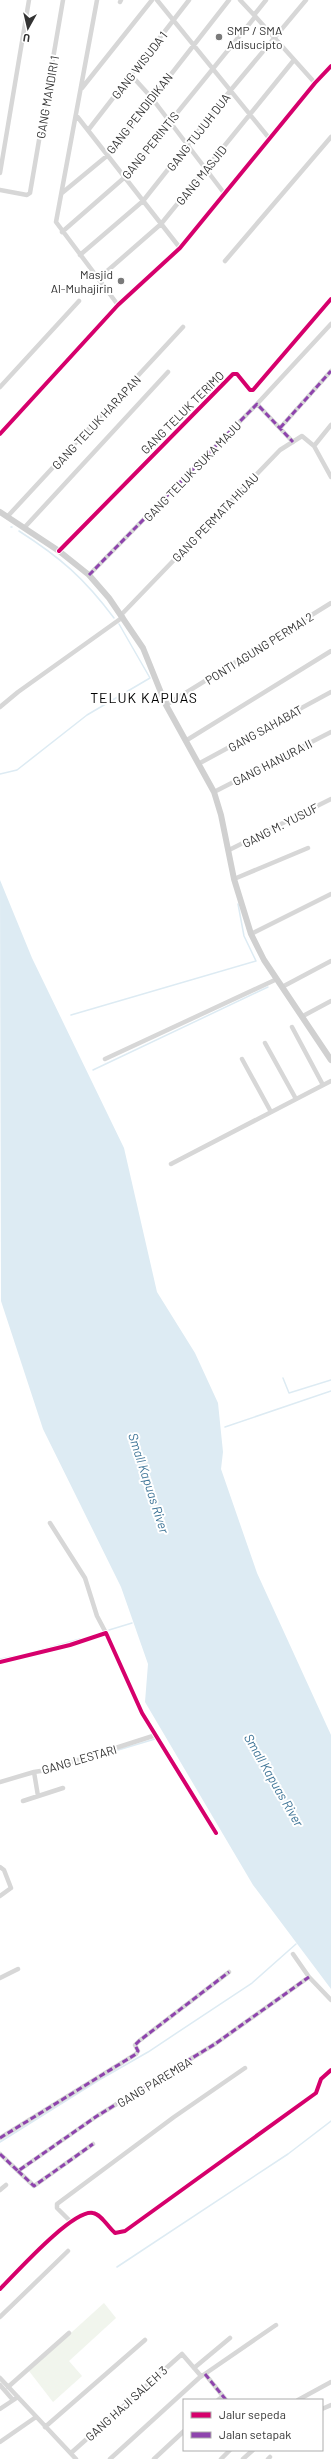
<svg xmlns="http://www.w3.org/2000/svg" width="331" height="2459" viewBox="0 0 331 2459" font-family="Barlow,sans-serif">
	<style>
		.green { fill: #f1f5ed }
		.water { fill: #ddebf3 }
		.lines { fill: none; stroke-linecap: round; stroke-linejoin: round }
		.stream { stroke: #ddebf3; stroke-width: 1.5 }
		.street { stroke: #d7d7d7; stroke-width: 4.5 }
		.secondary { stroke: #d0d0d0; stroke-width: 6 }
		.quiet { stroke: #8e44ad; stroke-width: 3; stroke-dasharray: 6 3; stroke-linecap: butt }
		.cycleway-casing { stroke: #fff; stroke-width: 6 }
		.cycleway { stroke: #d6006c; stroke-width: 4 }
		.poi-dot { fill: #7a7a7a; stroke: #fff; stroke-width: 1.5 }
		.labels { text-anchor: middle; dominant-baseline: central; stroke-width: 4; stroke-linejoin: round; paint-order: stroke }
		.poi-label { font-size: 12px; fill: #333; stroke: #fff; text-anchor: start }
		.street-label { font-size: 12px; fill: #333; stroke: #fff }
		.water-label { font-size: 13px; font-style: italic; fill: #3f7597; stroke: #fff }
		.quarter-label { font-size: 14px; letter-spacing: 1px; fill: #000; stroke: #fff }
	</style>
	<rect width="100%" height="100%" fill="#fff"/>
	<path class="green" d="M104,2303l12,15 -47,43 13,15 -29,26 -24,-31z"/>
	<path class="water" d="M0,880l32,78 92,190 33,144 38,61 23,50 5,49 -2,17 36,104 74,162v254l-78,-104 -108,-183 3,-38 -27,-77 -78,-158 -42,-128z"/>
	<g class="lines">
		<path class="stream" d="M11,527h1
			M19,531c42,27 65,47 95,87
			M0,774l17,-4 70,-55 63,-37 -31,-54
			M71,1015l185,-54 -12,-25 -6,-32
			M93,1070l175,-83
			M283,1378l6,15 42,-13
			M225,1427l106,-36
			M109,1630l23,-7
			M37,1651l43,-12
			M0,1659l16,-3
			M78,1762l77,-23
			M0,2142l99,-62 49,-28 104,-69 44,-39
			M117,2267l171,-113 43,-33"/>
		<path class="street" d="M97,0l-41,222 62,83
			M157,0l112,138
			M240,0l14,15
			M266,0l-12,15 61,68
			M120,2l1,-2
			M131,75l20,22 73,96
			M82,88l70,-88
			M76,115l104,133
			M89,129l100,-129
			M0,173l29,-173
			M0,190l27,5 3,-2 33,-193
			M62,193l46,-38 121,-155
			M62,232l63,-55 130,-160
			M80,255l63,-54 87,-110 76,-91
			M225,261l106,-124
			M98,279l63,-55 133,-164
			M0,387l79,-86
			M257,404l74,-80
			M331,425l-17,21 17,31
			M280,428l51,-57
			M0,434l118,-129 62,-57 135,-165 16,-17
			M7,517l176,-190
			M24,528l144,-156
			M59,551l174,-177h4l13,16h3l78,-91
			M89,575l168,-171 36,38
			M121,615l159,-165 22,-14 12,10
			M166,705l165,-102
			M0,707l18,-15 105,-75
			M187,740l144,-89
			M200,763l131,-71
			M214,792l117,-60
			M229,850l102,-51
			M234,879l74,-31
			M251,934l80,-40
			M282,987l49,-26
			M303,1016l28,-15
			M292,1027l31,58
			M265,1043l31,56
			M105,1059l172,-80
			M242,1059l29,53
			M171,1164l160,-83
			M50,1523l35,55 12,38 9,17
			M0,1662l70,-17 36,-12 36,80 74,120
			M34,1772l4,24
			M0,1782l34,-10 13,-2 109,-35
			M23,1801l40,-13
			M0,1867l4,3 7,18 -11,8
			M293,1954l16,23 22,23
			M0,1978l18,-9
			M0,2138l136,-84 2,-3 -3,-6 4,-4 90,-69
			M0,2154l18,17 79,-55 118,-72 94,-67
			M18,2171l16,15 59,-42
			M0,2190l6,-5
			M70,2221l-13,-13v-4l117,-87 71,-49
			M0,2289c16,-16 73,-80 93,-76 8,1 15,14 22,20l10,-2 191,-138 5,-14 10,-9
			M0,2317l68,-66
			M194,2368l36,-30
			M205,2374l21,26
			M0,2378l76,81
			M0,2385l13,15
			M8,2387l61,-54
			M218,2400l5,-4
			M298,2400l33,-18
			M0,2409l18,-12
			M322,2409l9,-4
			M45,2427l100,-87
			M0,2442l36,-25
			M71,2453l111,-99 19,22
			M110,2459l89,-81 77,-53
			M154,2459l30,-28
			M221,2459l9,-9
			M243,2459l10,-9
			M268,2459l2,-2"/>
		<path class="secondary" d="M0,512l59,39 30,24 20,23 34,50 23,57 48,87 7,23 13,64 17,55 13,26 67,100"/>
		<path class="quiet" d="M280,428l51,-57
			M89,575l168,-171 36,38
			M0,2138l136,-84 2,-3 -3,-6 4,-4 90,-69
			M0,2154l18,17 79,-55 118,-72 94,-67
			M18,2171l16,15 59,-42
			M205,2374l21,26"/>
		<defs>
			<path id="cycleway" d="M0,434l118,-129 62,-57 135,-165 16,-17
				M59,551l174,-177h4l13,16h3l78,-91
				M0,1662l70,-17 36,-12 36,80 74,120
				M0,2289c16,-16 73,-80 93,-76 8,1 15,14 22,20l10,-2 191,-138 5,-14 10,-9"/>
		</defs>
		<use href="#cycleway" class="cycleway-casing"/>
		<use href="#cycleway" class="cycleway"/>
	</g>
	<g class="poi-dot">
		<circle cx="219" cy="37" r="4"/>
		<circle cx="121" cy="281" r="4"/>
	</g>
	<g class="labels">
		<g class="poi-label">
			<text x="227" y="30">SMP / SMA<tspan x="227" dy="14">Adisucipto</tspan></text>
			<text x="113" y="274" text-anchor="end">Masjid<tspan x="113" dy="14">Al-Muhajirin</tspan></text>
		</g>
		<g class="street-label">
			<text transform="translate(139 65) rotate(-52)">GANG WISUDA 1</text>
			<text transform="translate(47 97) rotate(-80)">GANG MANDIRI 1</text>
			<text transform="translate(139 113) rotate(-52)">GANG PENDIDIKAN</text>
			<text transform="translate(198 132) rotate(-52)">GANG TUJUH DUA</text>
			<text transform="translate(150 145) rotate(-51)">GANG PERINTIS</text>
			<text transform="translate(201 175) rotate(-51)">GANG MASJID</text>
			<text transform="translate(182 412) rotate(-45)">GANG TELUK TERIMO</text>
			<text transform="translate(96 422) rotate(-47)">GANG TELUK HARAPAN</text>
			<text transform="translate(192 471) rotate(-46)">GANG TELUK SUKA MAJU</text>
			<text transform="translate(215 517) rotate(-46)">GANG PERMATA HIJAU</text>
			<text transform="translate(259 648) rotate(-32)">PONTI AGUNG PERMAI 2</text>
			<text transform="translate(265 728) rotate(-29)">GANG SAHABAT</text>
			<text transform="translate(272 762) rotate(-27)">GANG HANURA II</text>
			<text transform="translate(280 825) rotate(-27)">GANG M. YUSUF</text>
			<text transform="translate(79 1759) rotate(-16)">GANG LESTARI</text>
			<text transform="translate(154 2082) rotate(-31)">GANG PAREMBA</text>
			<text transform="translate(126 2403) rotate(-42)">GANG HAJI SALEH 3</text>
		</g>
		<g class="water-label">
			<text transform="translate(149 1483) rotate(72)">Small Kapuas River</text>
			<text transform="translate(274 1780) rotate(60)">Small Kapuas River</text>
		</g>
		<g class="quarter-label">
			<text x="144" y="697">TELUK KAPUAS</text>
		</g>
	</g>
	<rect x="183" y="2399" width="140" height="52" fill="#ffffff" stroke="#adadad"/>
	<rect x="191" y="2412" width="20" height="6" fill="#d6006c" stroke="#adadad"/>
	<text x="219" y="2419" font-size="12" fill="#333333">Jalur sepeda</text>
	<rect x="191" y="2432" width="20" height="6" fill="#8e44ad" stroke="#adadad"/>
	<text x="219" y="2439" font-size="12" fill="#333333">Jalan setapak</text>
	<g transform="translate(28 28) rotate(188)" stroke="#ffffff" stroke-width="3" paint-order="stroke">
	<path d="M0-3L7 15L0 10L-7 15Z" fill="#333333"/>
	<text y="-6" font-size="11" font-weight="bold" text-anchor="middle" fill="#333333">U</text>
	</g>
</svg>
